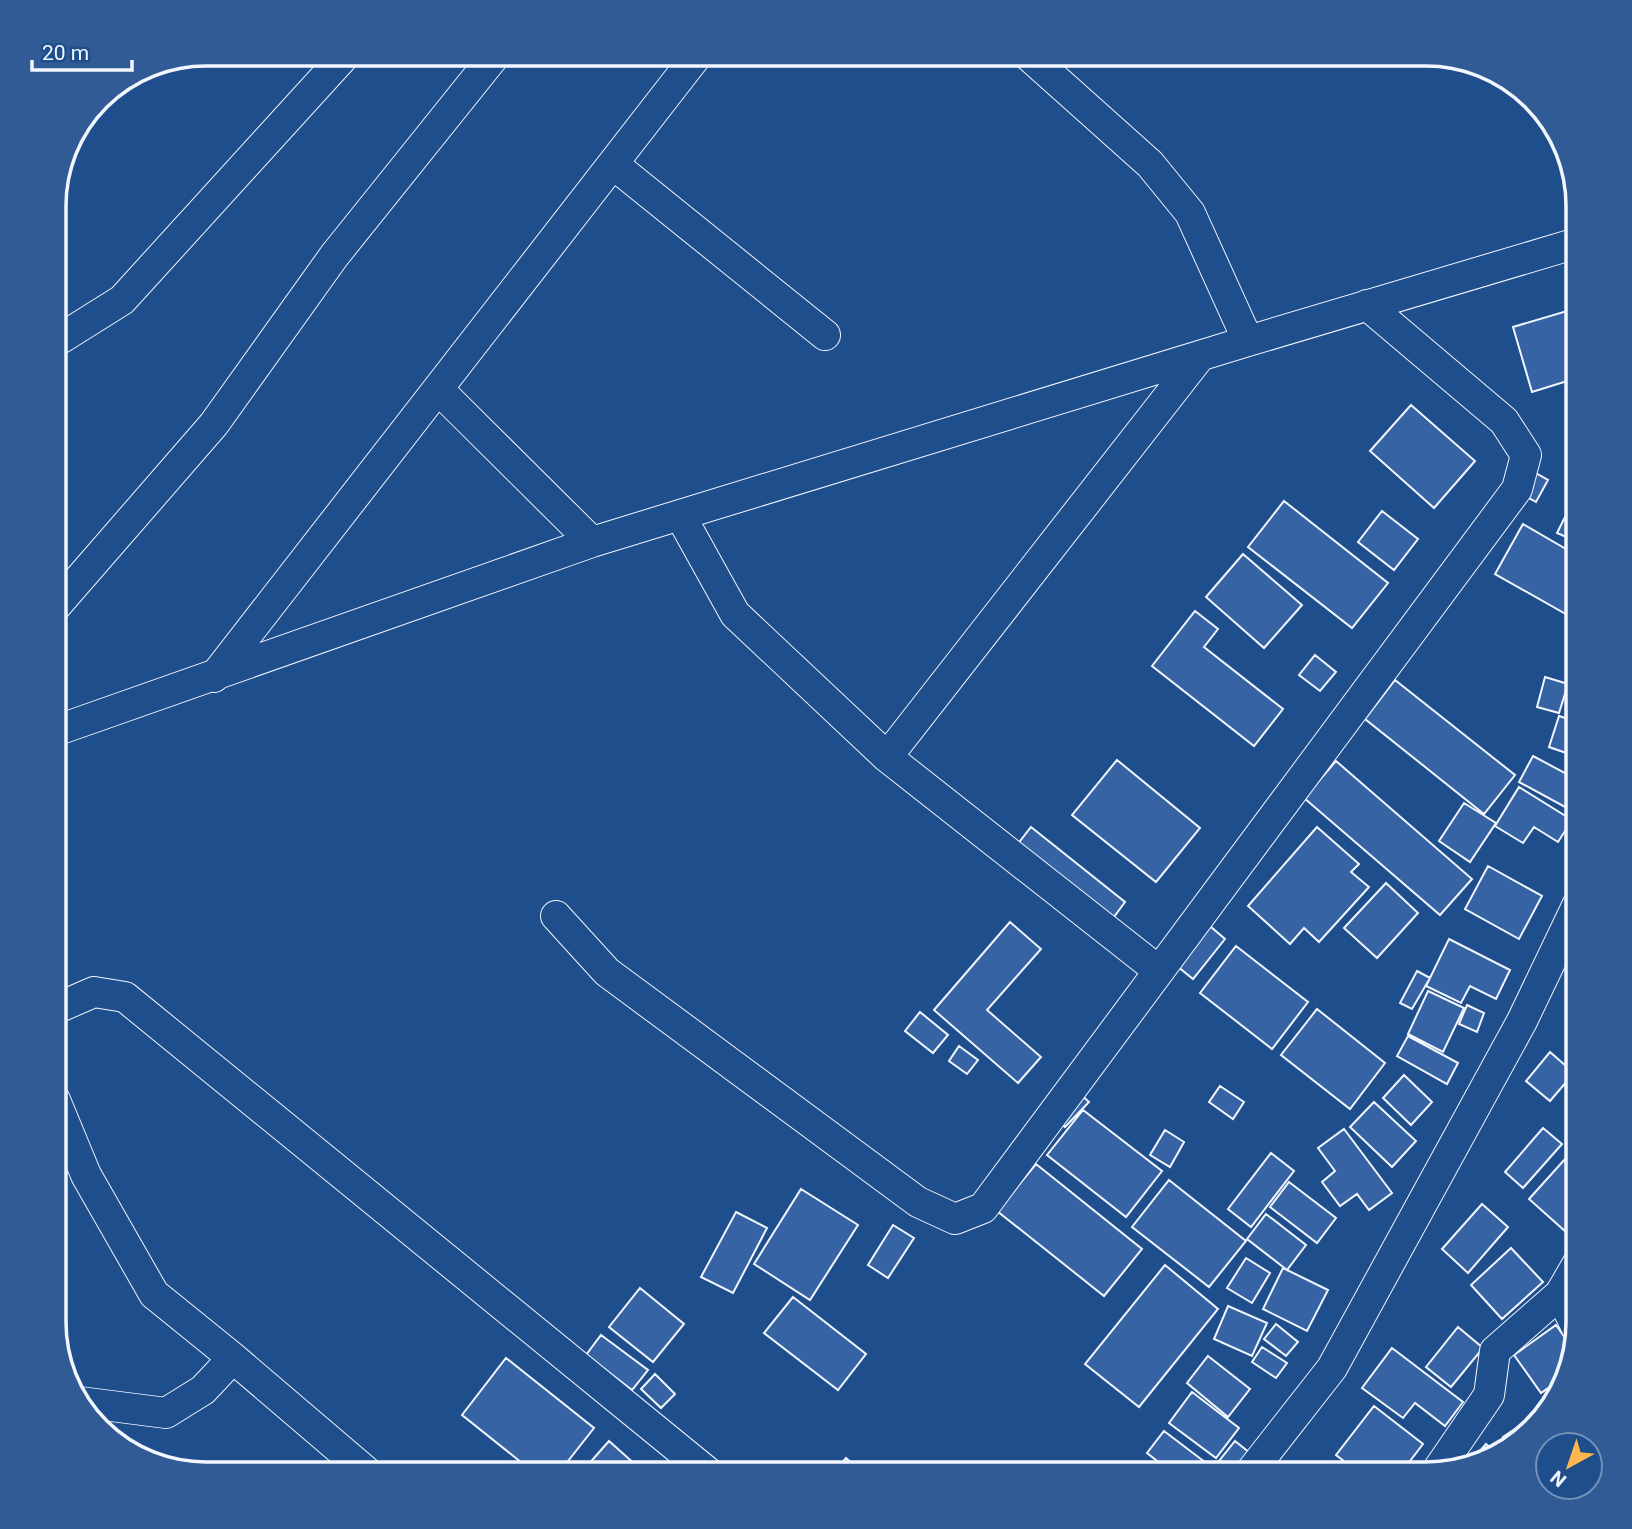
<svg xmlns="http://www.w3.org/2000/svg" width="1632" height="1529" viewBox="0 0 1632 1529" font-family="Roboto,sans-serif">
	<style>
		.building { fill: #3563a3; stroke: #f2f6ff; stroke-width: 2 }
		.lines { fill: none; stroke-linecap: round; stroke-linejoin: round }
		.street-casing { stroke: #f2f6ff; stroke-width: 32 }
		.street { stroke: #1f4e8c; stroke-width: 30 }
		.rim { fill: none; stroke: #f2f6ff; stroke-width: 3.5 }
	</style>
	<rect width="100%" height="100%" fill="#1f4e8c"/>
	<path class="building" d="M1577,308v70l-45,14 -19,-65z
		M1411,405l64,56 -41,47 -64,-57z
		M1532,471l16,9 -12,22 -16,-9z
		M1578,491v51l-21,-9z
		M1284,501l104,82 -36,45 -104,-81z
		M1382,511l36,28 -24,31 -36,-28z
		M1523,524l55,32v50l-7,11 -76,-43z
		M1243,554l59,51 -38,43 -58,-51z
		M1195,611l23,18 -14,18 79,62 -29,37 -102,-80z
		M1315,655l21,17 -16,19 -21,-16z
		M1545,677l23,7 -9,29 -22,-6z
		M1395,680l120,95 -31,39 -119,-95z
		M1559,716l19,6v35l-29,-10z
		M1533,756l45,24v34l-59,-32z
		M1117,760l83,68 -44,54 -84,-67z
		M1336,761l136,118 -32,36 -136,-117z
		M1519,787l53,33 -14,22 -24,-15 -11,16 -28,-17z
		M1464,803l32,20 -26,39 -31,-21z
		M1031,827l94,75 -14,19 -94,-76z
		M1317,827l42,37 -8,8 18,15 -50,55 -15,-14 -14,16 -42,-38z
		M1488,866l54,30 -23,43 -54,-30z
		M1386,883l32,30 -41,45 -33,-30z
		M1204,921l21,18 -32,40 -21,-17z
		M1010,922l31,27 -54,61 54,47 -23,26 -84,-73z
		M1449,939l61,31 -14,29 -26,-13 -9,17 -35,-17z
		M1236,946l72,56 -36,47 -72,-56z
		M1417,971l13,7 -18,31 -12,-6z
		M1428,991l36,17 -21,44 -35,-18z
		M1467,1005l17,8 -7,19 -18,-8z
		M1317,1009l68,54 -35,46 -69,-54z
		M920,1012l28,23 -15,18 -28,-22z
		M1408,1036l50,27 -11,21 -50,-28z
		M959,1046l19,14 -11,14 -18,-13z
		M1550,1052l24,21 -24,28 -24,-20z
		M1404,1075l28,27 -21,23 -28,-27z
		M1220,1086l24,16 -11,17 -24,-17z
		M1076,1090l13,12 -24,25 -12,-12z
		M1374,1102l42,39 -24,26 -42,-40z
		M1083,1110l79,61 -36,46 -79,-62z
		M1578,1112v14l-8,-6z
		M1543,1128l19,16 -39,44 -18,-16z
		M1344,1129l48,64 -23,17 -12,-16 -17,12 -18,-24 13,-11 -17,-23z
		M1165,1130l19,12 -14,25 -20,-12z
		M1575,1148l3,3v68l-12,13 -37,-33z
		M1271,1153l23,18 -43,56 -23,-18z
		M1036,1164l106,85 -38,47 -107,-85z
		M1169,1180l77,61 -37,46 -77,-60z
		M1289,1182l47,36 -19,25 -47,-36z
		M801,1189l57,36 -48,75 -56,-36z
		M1482,1204l26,23 -40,46 -26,-24z
		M736,1212l31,16 -34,65 -32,-16z
		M1266,1214l40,31 -19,25 -40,-31z
		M893,1225l21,13 -26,40 -20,-13z
		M1511,1248l32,34 -41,37 -31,-34z
		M1246,1258l24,15 -18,30 -25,-15z
		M1165,1265l53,44 -79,98 -54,-43z
		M1283,1268l45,22 -21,41 -44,-22z
		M640,1288l44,36 -31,38 -44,-35z
		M793,1297l73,57 -28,36 -74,-57z
		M1228,1306l39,17 -15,33 -38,-17z
		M1276,1324l22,18 -12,14 -22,-17z
		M1556,1325l17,24 -5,25 -27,19 -27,-38z
		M1458,1327l25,21 -32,39 -25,-20z
		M601,1335l47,35 -16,20 -46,-35z
		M1262,1347l25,16 -11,15 -24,-16z
		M1392,1348l71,54 -18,24 -30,-23 -12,15 -41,-30z
		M1208,1356l42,33 -22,28 -41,-34z
		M506,1358l88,70 -37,47h-20l-75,-60z
		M655,1374l20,20 -14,14 -20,-19z
		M1192,1392l47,36 -23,30 -47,-35z
		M1550,1405l-17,26 -24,15 -6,-9z
		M1374,1406l49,38 -23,30h-39l-25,-19z
		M1164,1431l54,41 -1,2 -42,1 -28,-22z
		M609,1441l38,34h-68z
		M1235,1441l15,12 -16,20 -15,-12z
		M1486,1444l12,10 -14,9 -18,4z
		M846,1458l20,17h-34z
		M917,1462l15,13h-25z
		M950,1467l10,8h-16z"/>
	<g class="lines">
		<defs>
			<path id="street" d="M1027,54l123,110 40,49 58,128
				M613,164l212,171
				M55,342l67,-42 224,-246
				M438,389l154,153
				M680,515l55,99 152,143 272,214
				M55,607l159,-183 120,-168 162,-202
				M214,677l484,-623
				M55,731l537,-189 656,-201 329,-98
				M887,757l313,-401
				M556,916l51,56 311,230 37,17 28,-11 534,-719 9,-34 -22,-34 -137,-116
				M55,1009l39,-17 31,5 586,478
				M55,1100l31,75 68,119 79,64 137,117
				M1560,1294l17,34
				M80,1402l86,11 37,-23 30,-32
				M1249,1474l83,-106 190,-347 56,-117
				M1435,1474l54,-79 6,-44 65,-57 18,-31"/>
		</defs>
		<use href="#street" class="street-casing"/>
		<use href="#street" class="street"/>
	</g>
	<path d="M0 0H1632V1529H0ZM206 66H1426A140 140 0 0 1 1566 206V1322A140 140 0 0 1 1426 1462H206A140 140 0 0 1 66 1322V206A140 140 0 0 1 206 66Z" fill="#305b95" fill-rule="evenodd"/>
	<path class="rim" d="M206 66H1426A140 140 0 0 1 1566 206V1322A140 140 0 0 1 1426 1462H206A140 140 0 0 1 66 1322V206A140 140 0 0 1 206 66Z"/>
	<g transform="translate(1569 1466) rotate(220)"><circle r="33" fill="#1f4e8c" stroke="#7391ba" stroke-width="2"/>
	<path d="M0-5L12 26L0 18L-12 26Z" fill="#ffb74d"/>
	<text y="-10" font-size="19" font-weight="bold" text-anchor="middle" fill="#f2f6ff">N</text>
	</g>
	<path d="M32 60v10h100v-10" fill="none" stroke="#f2f6ff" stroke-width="3.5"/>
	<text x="42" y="60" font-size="21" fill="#f2f6ff" stroke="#1f4e8c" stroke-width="5" paint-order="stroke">20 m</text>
</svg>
